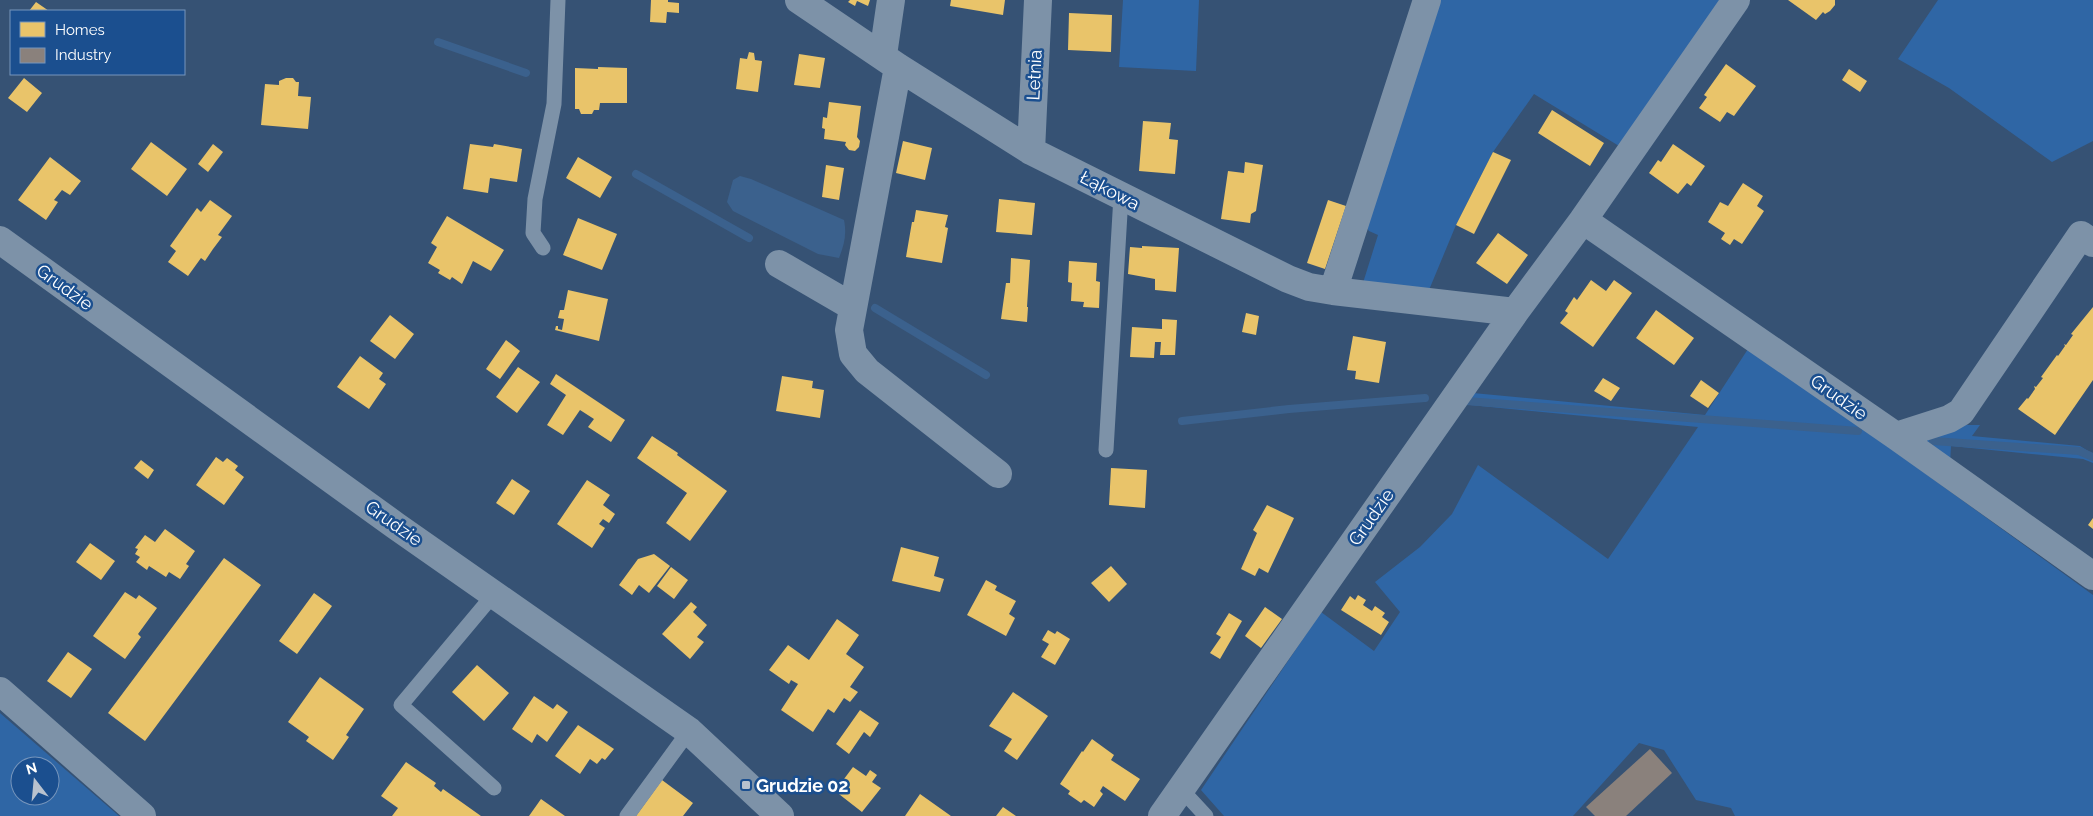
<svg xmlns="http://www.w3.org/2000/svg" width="2093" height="816" viewBox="0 0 2093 816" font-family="Raleway,sans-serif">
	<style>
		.green { fill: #2f66a5; fill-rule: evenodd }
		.water { fill: #3b618d }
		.homes { fill: #e9c46a }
		.industry { fill: #8a817c }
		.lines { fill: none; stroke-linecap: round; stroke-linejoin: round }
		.stream { stroke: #3b618d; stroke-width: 8 }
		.service { stroke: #7d92a8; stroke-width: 15 }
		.minor { stroke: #7d92a8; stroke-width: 28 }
		.poi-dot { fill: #b9c2ce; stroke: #1b4f8f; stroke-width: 2 }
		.labels { text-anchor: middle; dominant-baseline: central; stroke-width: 5; stroke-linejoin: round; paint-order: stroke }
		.street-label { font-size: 18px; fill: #fff; stroke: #1b4f8f }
		.poi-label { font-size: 18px; font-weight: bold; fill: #fff; stroke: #1b4f8f; text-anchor: start }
	</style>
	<rect width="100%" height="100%" fill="#365274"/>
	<path class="green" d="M1123,0h76l-3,71 -77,-4z
		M1438,0h283l-102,146 -85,-52 -41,58 -37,73 -27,65 -67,-4 16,-51 -9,-4 -5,-7z
		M1938,0h155v141l-41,21 -103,-74 -51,-29z
		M1748,349l113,78 232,168v221h-358l-4,-8 -35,-8 -32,-50 -25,-7 -66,73h-349l-23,-26 120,-178 53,39 26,-39 -25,-30 45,-35 32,-33 26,-49 130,94 90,-132 -238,-23 13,-11 232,22z
		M1955,425h25l-8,11 108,10 13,8v9l-10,-4 -132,-13 -1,18 -30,-30z
		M0,713l119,103h-119zM20,766h30v30h-30z"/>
	<path class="water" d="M740,176l11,3 93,41c3,15 0,25 -5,38l-21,-4 -85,-43 -6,-9 6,-22z"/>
	<path class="homes" d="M651,0h17v2l11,1v10l-12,-1 -1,11 -16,-1z
		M850,0h20l-2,6 -11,-5 -2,5 -7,-4z
		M951,0h54l-2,15 -53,-9z
		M1788,0h47v5l-5,6 -5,3 -2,-2 -7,8z
		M36,2l13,9h-20z
		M1069,13l43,2 -1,37 -43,-2z
		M749,52l5,1 1,7 7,1 -4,31 -22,-3 4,-31 7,1z
		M799,54l26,4 -5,30 -26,-3z
		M1726,64l30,22 -22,30 -7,-4 -7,10 -21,-14 8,-11 -3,-2z
		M598,67l29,1v35h-27l-1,7h-5l-2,4h-11l-2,-5h-4v-41l23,1z
		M1849,69l18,12 -7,11 -18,-12z
		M24,78l18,15 -15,19 -19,-14z
		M286,78h7l3,4h3l-1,14 13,1 -3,32 -47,-4 4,-41 14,1v-4z
		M829,102l32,4 -4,31 3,4 -1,6 -4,4 -6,-1 -4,-5 1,-3 -22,-3 1,-10 -3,-1 1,-11 4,1z
		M1552,110l52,33 -14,23 -52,-33z
		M1143,121l28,2 -2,16 9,1 -3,34 -36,-3z
		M903,141l29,7 -7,32 -29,-7z
		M151,142l36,27 -20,27 -36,-27z
		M213,144l10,8 -15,20 -10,-8z
		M470,144l23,3 1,-3 28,5 -5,33 -27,-4 -2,15 -25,-4z
		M1673,144l32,22 -14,20 -4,-3 -9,11 -29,-21 9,-13 3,2z
		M1493,152l18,8 -37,74 -18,-9z
		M50,157l31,24 -11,14 -8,-5 -8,10 4,2 -12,18 -28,-20z
		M578,157l34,20 -12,21 -34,-20z
		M1245,162l18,3 -7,46 -5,3 -1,9 -29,-4 7,-48 16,2z
		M826,165l18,3 -5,32 -17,-3z
		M1743,183l20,13 -6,10 7,5 -22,33 -8,-5 -4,6 -9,-6 4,-6 -17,-11 12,-20 8,4z
		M999,199l36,4 -3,32 -36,-3z
		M210,200l22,16 -14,19 4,2 -9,12 -8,12 -4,-3 -13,18 -20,-14 8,-11 -6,-5 27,-38 4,4z
		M1328,200l18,6 -21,63 -18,-6z
		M916,210l32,5 -3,12 3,1 -6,35 -36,-6 6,-35h2z
		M447,216l57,34 -13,21 -18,-10 -11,23 -10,-7 -2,3 -12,-7 2,-3 -12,-7 9,-16 -6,-4z
		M578,218l39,16 -15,36 -39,-15z
		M1498,233l30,22 -21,29 -31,-21z
		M1142,246l37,2 -3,44 -21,-2v-11l-27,-5 2,-27 12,1z
		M1011,258l19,2 -3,47h1l-1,15 -26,-3 5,-36h4z
		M1069,261l28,2 -1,18 4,1 -1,26 -16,-1 1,-5 -13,-1 1,-18 -4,-1z
		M1591,280l15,11 8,-11 18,13 -39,54 -33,-24 8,-10 -3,-2 9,-14 3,3z
		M568,290l40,9 -9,42 -44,-11 1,-4h2v3l4,1 2,-11 -6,-1 2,-8h4z
		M2093,307v73l-38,55 -37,-26 9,-11 1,1 7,-10 -1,-3 2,1 7,-9 -2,-1 16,-22 1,1 7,-10 -1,-2 2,1 7,-10 -2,-1z
		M1656,310l38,28 -20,27 -38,-27z
		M1246,313l13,3 -3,19 -14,-3z
		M390,315l24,19 -19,25 -25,-18z
		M1162,319l15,1 -2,35h-15l1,-13h-6l-1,16 -24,-1 2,-30 30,2z
		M1353,336l33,6 -7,41 -24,-4 1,-8 -9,-1z
		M506,340l14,11 -20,28 -14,-10z
		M360,356l23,17 -4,6 7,5 -17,25 -32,-22z
		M518,367l22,15 -23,31 -21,-16z
		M556,374l69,46 -14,22 -23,-15 6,-8 -14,-9 -17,25 -16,-10 19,-30 -16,-11z
		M782,376l31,5 -1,7 12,2 -4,28 -44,-7z
		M1603,378l17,10 -9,13 -17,-10z
		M1701,380l18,13 -11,15 -18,-12z
		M652,436l26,17 -1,2 50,36 -37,50 -24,-18 21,-30 -50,-35z
		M216,457l7,5 4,-4 11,8 -3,4 9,7 -20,28 -28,-20z
		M141,460l13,10 -6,9 -14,-11z
		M1111,468l36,2 -2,38 -36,-3z
		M512,479l18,12 -16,24 -18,-12z
		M587,480l23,15 -7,10 12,9 -6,9 -6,-4 -4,5 6,4 -13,20 -35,-24z
		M1267,505l27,13 -26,55 -9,-5 -4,8 -14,-7 16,-36 -4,-3z
		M2093,518v11l-5,-4z
		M165,529l30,22 -9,13 3,2 -9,13 -11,-7 -3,5 -17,-11 -2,4 -11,-8 4,-5 -5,-3 3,-5 -3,-1 10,-13 10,7z
		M90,543l25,18 -14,19 -25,-18z
		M901,547l38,10 -5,19 10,3 -4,13 -48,-11z
		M654,554l16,12 -21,27 -10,-8 -7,10 -13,-10 19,-26z
		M224,558l37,27 -116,156 -37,-28z
		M1111,566l16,18 -18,18 -18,-19z
		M671,567l17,13 -14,19 -17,-13z
		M986,580l11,6 -2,4 21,11 -7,13 6,4 -9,18 -39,-21z
		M125,592l11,7 3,-4 18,13 -19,26 3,3 -16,22 -32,-23z
		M314,593l18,13 -35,48 -18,-13z
		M1358,595l8,5 -3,5 9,6 3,-5 10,7 -3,4 7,5 -8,13 -40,-25 9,-14 5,4z
		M691,602l6,5 -4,5 14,13 -10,12 7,5 -14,17 -28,-25z
		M1265,607l17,12 -21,29 -16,-12z
		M1229,613l13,8 -22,38 -10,-6 11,-16 -5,-3z
		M837,619l22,16 -13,19 18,13 -14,20 8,5 -8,10 -6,-4 -10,15 -6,-4 -15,23 -32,-22 17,-26 -7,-4 -2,4 -20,-14 19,-25 21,15z
		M1048,630l7,4 2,-3 13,8 -15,26 -14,-8 8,-13 -7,-4z
		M68,652l24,17 -21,29 -24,-17z
		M477,665l32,28 -25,28 -32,-29z
		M320,677l44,32 -18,26 3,2 -16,23 -27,-19 3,-4 -21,-15z
		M1013,692l35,24 -31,44 -13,-9 8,-12 -23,-13z
		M534,696l19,13 4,-5 11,8 -21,30 -10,-8 -5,9 -20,-14z
		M860,710l19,13 -9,14 -6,-5 -15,22 -13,-10z
		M578,725l36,24 -9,11 -3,-2 -5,6 -7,-5 -10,15 -25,-18z
		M1092,739l22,16 -3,5 29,19 -15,22 -22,-15 -3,5 3,3 -9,13 -10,-7 -3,3 -13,-9 2,-3 -10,-7 22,-33 1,1z
		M406,762l30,21 -2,3 7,6 2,-3 38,27h-89l6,-8 -17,-12z
		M853,767l13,9 4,-6 7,5 -5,7 9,6 -19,24 -27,-21z
		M662,780l31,23 -10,13h-47z
		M920,794l31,22h-46z
		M541,799l24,17h-36z
		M1003,807l13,9h-20z"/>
	<path class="industry" d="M1650,749l22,24 -46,43h-31l-9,-9z"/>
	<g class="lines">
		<path class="stream" d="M438,42l88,31
			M636,174l113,64
			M875,308l111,67
			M1466,401l392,30
			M1182,421l107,-12 136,-11
			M1933,441l146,10 14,6"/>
		<path class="service" d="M543,248l-10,-15 2,-34 19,-95 4,-104
			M1106,450l15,-254
			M494,594l-93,111 93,83
			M1181,789l25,27
			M627,816l62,-85"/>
		<path class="minor" d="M799,0l99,67 133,84 257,128 21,8 24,4 182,21
			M883,55l8,-55
			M898,67l-49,263 4,24 14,17 131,103
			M1031,151l7,-151
			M1583,220l153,-220
			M0,240l396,286 293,205 91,85
			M779,264l74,43
			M1333,291l94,-291
			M1896,436l53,-17 12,-7 120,-177 12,8
			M0,691l142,125
			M1162,816l353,-504 68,-92 313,216 197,140"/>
	</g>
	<rect class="poi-dot" x="741" y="780" width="10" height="10" rx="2.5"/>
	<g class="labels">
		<g class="street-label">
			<text transform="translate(1034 75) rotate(-87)">Letnia</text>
			<text transform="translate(1110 190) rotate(27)">Łąkowa</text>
			<text transform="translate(65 287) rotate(36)">Grudzie</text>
			<text transform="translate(1839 397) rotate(35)">Grudzie</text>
			<text transform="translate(1371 517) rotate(-55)">Grudzie</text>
			<text transform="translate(394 523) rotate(35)">Grudzie</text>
		</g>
		<g class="poi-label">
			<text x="756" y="785">Grudzie 02</text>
		</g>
	</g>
	<rect x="10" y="10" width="175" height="65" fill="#1b4f8f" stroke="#7695bc"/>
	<rect x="20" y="22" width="25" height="15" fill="#e9c46a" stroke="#7695bc"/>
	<text x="55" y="35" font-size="15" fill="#ffffff">Homes</text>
	<rect x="20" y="48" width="25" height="15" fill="#8a817c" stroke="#7695bc"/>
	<text x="55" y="60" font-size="15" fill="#ffffff">Industry</text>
	<g transform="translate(35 781) rotate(344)"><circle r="24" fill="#1b4f8f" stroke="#7695bc"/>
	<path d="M0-4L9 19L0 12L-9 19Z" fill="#b9c2ce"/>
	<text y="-8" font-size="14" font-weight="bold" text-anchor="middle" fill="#ffffff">N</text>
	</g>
</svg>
